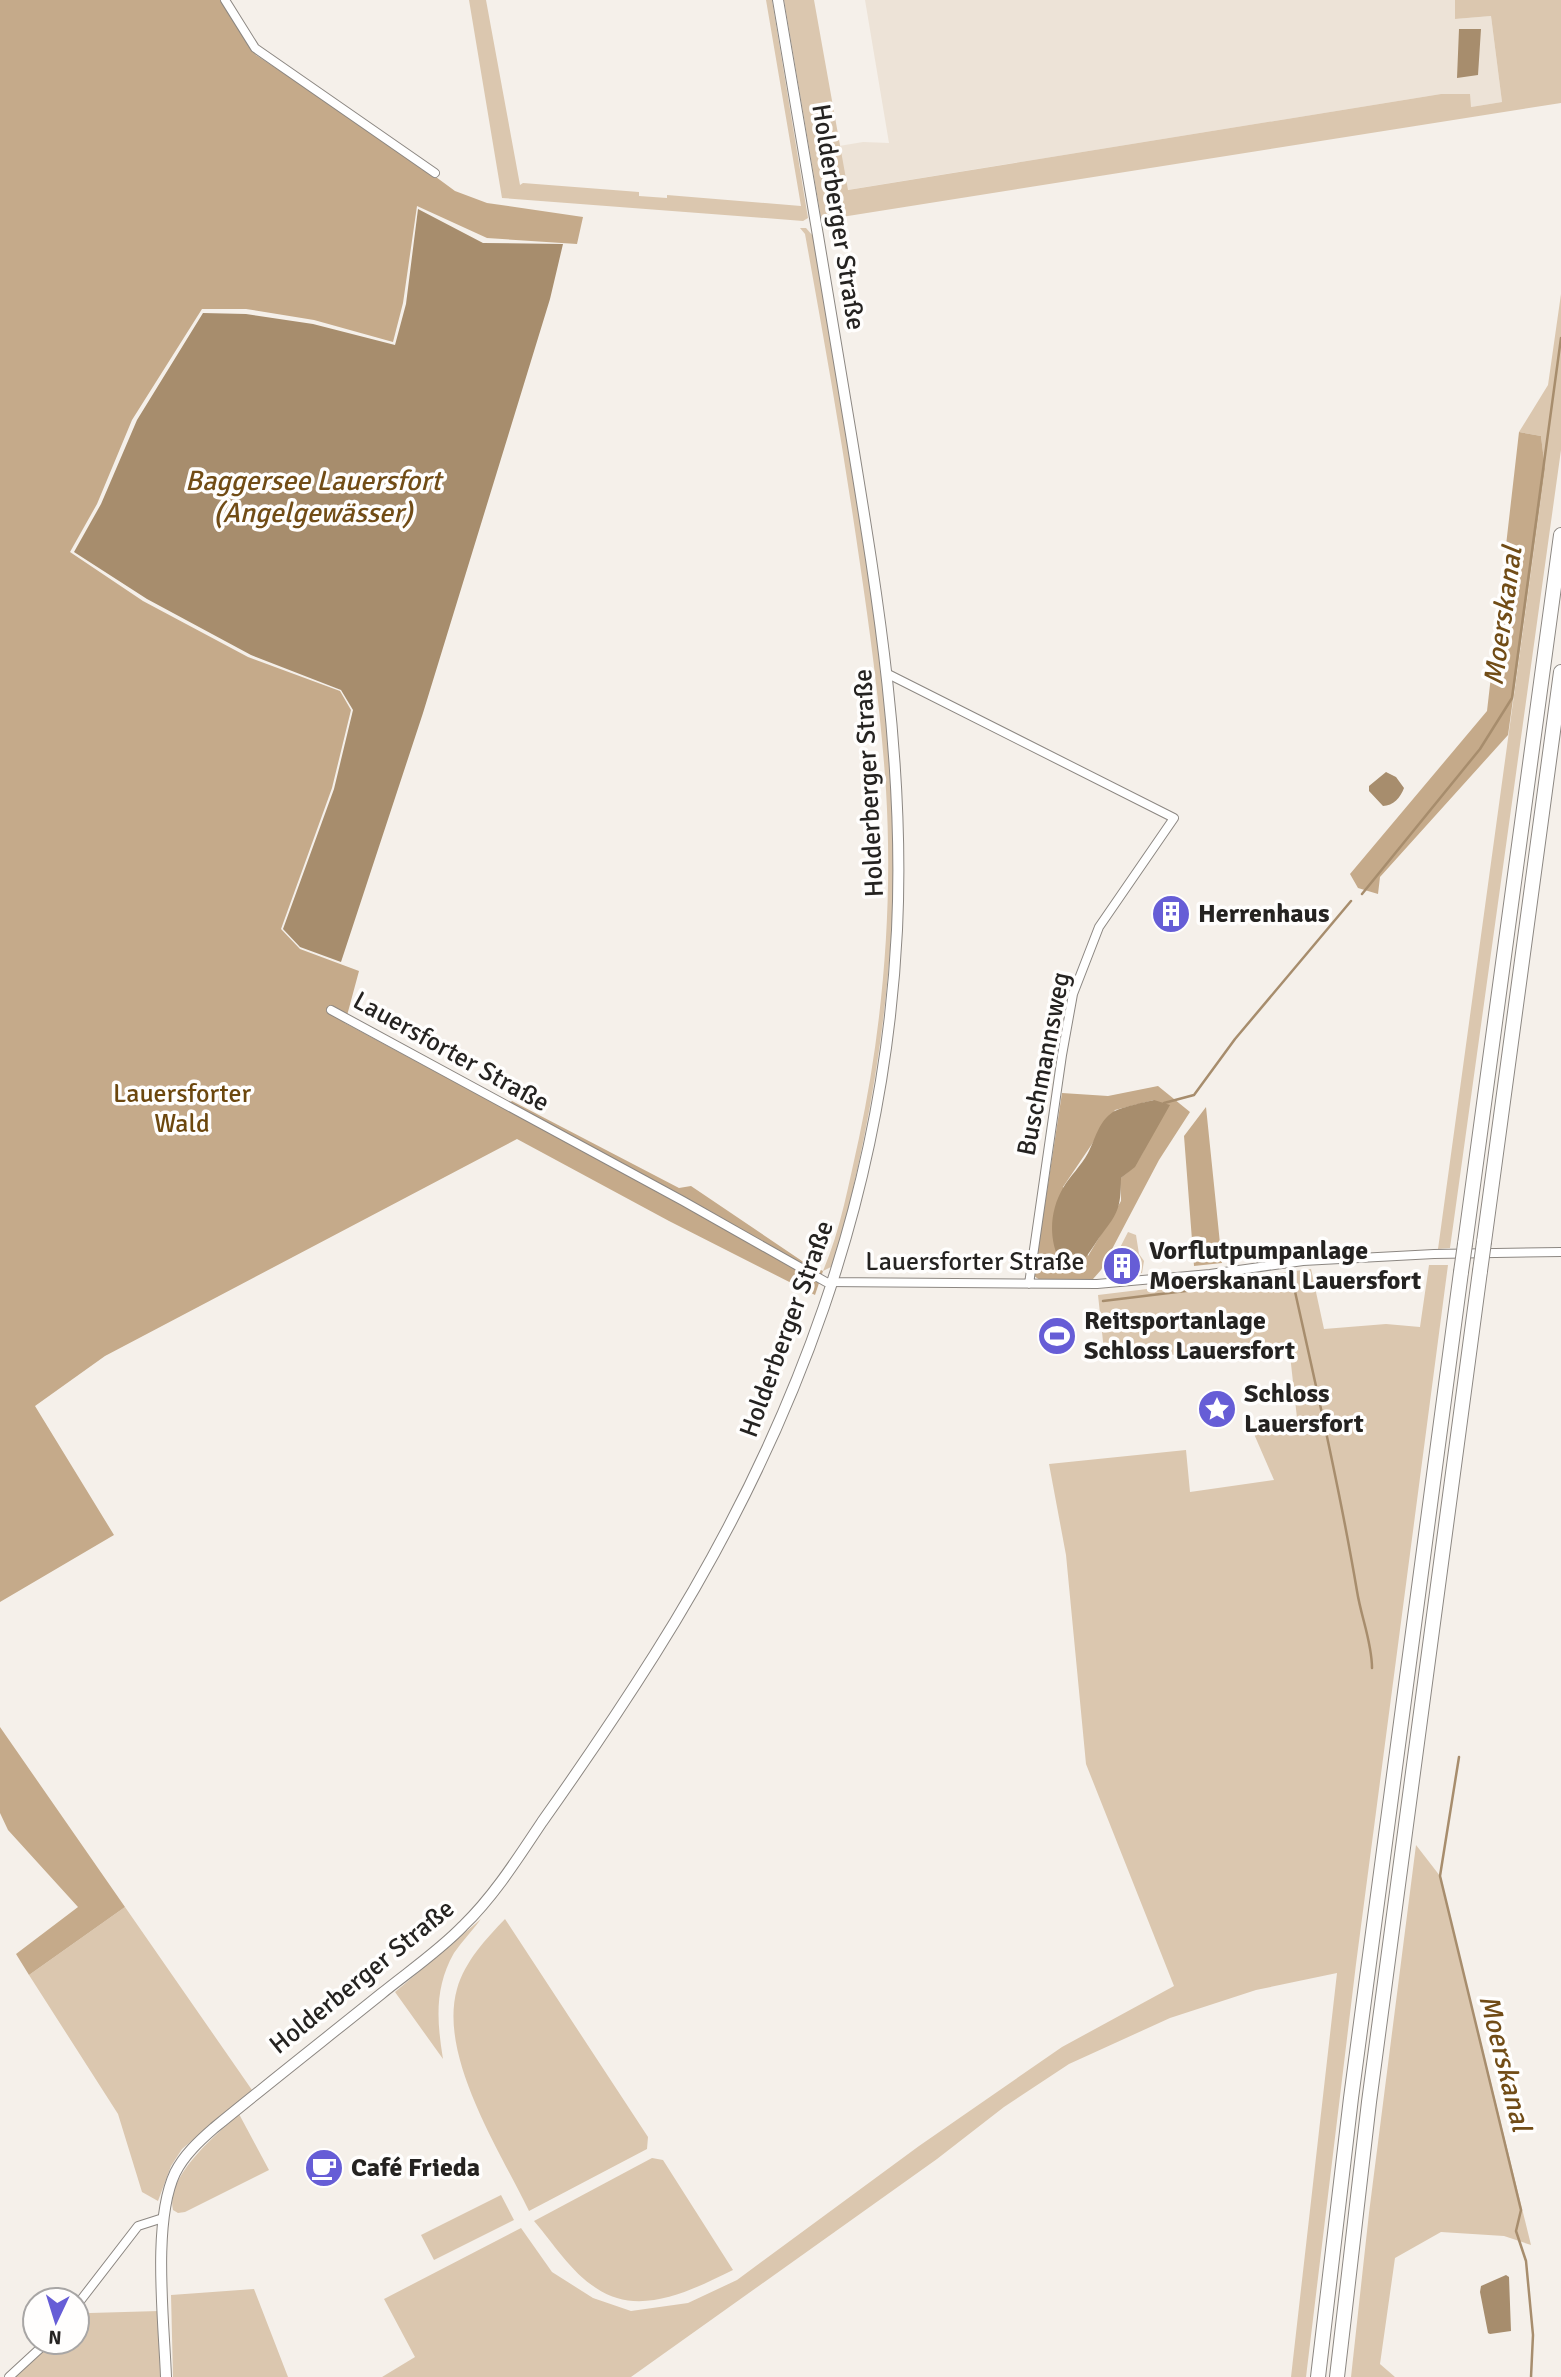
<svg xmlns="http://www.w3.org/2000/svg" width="1561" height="2377" viewBox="0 0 1561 2377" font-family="Signika,sans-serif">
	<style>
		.built { fill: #ede3d7 }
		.green { fill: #dbc7af }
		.forest { fill: #c5aa8a; fill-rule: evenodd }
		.water { fill: #a78d6d }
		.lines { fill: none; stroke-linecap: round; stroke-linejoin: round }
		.stream { stroke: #a78d6d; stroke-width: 2.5 }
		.street-casing { stroke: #8c8782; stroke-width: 10 }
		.secondary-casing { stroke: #8c8782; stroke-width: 12 }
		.highway-casing { stroke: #8c8782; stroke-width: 16 }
		.street { stroke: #fff; stroke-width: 8 }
		.secondary { stroke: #fff; stroke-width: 10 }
		.highway { stroke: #fff; stroke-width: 14 }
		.highway-bridge-casing { stroke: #8c8782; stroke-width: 16; stroke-linecap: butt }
		.highway-bridge { stroke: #fff; stroke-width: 14 }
		.labels { text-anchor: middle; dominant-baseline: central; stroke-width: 7; stroke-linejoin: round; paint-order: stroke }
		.street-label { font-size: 26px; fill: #252321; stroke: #fffefd }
		.poi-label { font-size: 26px; font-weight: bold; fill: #252321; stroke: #fffefd; text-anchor: start }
		.park-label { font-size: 26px; fill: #6c470e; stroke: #fffefd }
		.water-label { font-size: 28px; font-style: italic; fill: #714c16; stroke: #fffefd }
	</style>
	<rect width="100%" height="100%" fill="#f5f0ea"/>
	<path class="built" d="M865,0h590v19l36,-3 11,86 -31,5 -30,-13 -594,96 -8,-44 24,-4 26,1z"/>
	<path class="green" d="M469,0h17l34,185 3,-2 116,9v4l28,2v-3l134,11 -35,-206h6l36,218 -5,3 -301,-23z
		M784,0h30l34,190 593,-96h29l1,13 31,-5 -11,-86 -36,3v-19h106v103l-732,116 -8,-1z
		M800,228h6l7,8c14,83 28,167 42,250 21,125 40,252 39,379 -2,135 -24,266 -59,396l-4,6 -8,4c18,-42 26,-89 36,-133 24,-113 34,-232 27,-348 -5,-76 -15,-151 -26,-226 -16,-111 -35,-220 -55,-330z
		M1561,294v156l-111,798 -12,1 107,-780 -4,-33 -22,-4 29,-47z
		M1128,1232l8,3 3,19 5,7 -2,12 -28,5 -6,-7z
		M1429,1265h19l-92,699 -50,413h-15l46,-404 -81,17 -86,28 -101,46 -65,43 -67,52 -306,218h-249l33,-20 -31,-58 137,-71 31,44 41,26 38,13 57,-8 49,-23 182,-134 143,-99 112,-61 -88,-222 -20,-209 -17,-91 137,-14 4,42 84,-12 -20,-46 43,-16 -8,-72 -184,14 -7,-65 213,-26 13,60 62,-5 34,3z
		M1416,1845l24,31 91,369 -27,-9 -63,-4 -46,26 -15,106 15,13h-44l18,-164z
		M125,1907l127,183 -70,59 -11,17 -13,35 -16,-9 -24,-78 -89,-139z
		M481,1919c-8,11 -19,22 -27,34 -20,35 -17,69 -11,106l-48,-67z
		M505,1919l143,218 -1,12 -118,62c-29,-60 -91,-155 -72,-222 8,-28 29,-50 48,-70z
		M239,2114l30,56 -84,42 -7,1 -5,-3c-8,-34 44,-76 66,-96z
		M652,2158l11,2 70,110c-41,20 -94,48 -137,18 -25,-16 -43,-45 -62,-67z
		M501,2195l13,25 -80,40 -13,-25z
		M254,2289l34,88h-115l-2,-82z
		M80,2310l10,3 69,-2 1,66h-145l39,-35h23v-28z"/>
	<path class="forest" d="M0,0h221l35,55 135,89 64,47 32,12 96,14 -6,27 -90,-6 -70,-32 -14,97 -10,39 -79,-22 -68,-11h-44l-70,111 -35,84 -27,48 73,49 105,56 92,34 11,19 -19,78 -51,141 19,20 59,22 -14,52 158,85 9,-7 167,87 12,-2 111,75 21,10 -8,24 -146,-74 -152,-82 -412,217 -70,50 79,129 -114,67z
		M1519,432l22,4 4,33 -37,266 -128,142 -2,17 -20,-6 -8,-14 137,-163z
		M1158,1086l32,26 -31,48 -58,110 -8,9 -53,1 -6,-4 28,-183 46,3zM1154,1100c-5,34 -4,55 -33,78v23l-33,55 -25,-69 52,-77z
		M1206,1107l16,156 -28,3 -10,-130z
		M0,1727l125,180 -96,68 -13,-21 62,-47 -70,-77 -8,-17z"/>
	<path class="water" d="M1459,29h22l-3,46 -21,3z
		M418,209l65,34 80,1 -13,55 -127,414 -82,249 -41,-15 -17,-18 51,-140 19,-79 -12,-20 -90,-35 -104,-56 -73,-47 27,-48 36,-84 66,-107 43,1 67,10 82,21 11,-41z
		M1386,772l10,5 8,11c-3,9 -11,18 -21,18l-14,-15v-5z
		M1154,1100l16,5 -35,62 -14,11c0,32 -4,36 -22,60 -7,10 -11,18 -20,26l-19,-3c-12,-22 -10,-51 3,-73 7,-12 18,-22 25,-35 8,-15 10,-31 25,-41 6,-4 32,-10 41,-12z
		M1506,2275l3,2 2,54 -21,3 -2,-1 -8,-41 1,-6z"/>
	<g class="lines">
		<path class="stream" d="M1362,894l118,-145 32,-51 49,-360
			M1164,1103l30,-8 41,-56 116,-138
			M1103,1301l189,-23c23,104 47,207 65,313 4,26 15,51 15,77
			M1459,1757l-19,119 81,334 -5,21 10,30 7,74 -2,42"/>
		<defs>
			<path id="street" d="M225,0l30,48 180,125
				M888,674l286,144 -75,109 -26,67 -11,61 -33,229
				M331,1010l352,191 143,81 271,2 113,-10 93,-13 131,-7 127,-2
				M77,2305l61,-79 25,-8
				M9,2377l38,-35"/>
			<path id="secondary" d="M166,2377c-2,-55 -14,-155 9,-204 9,-18 24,-32 39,-45 55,-45 111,-89 167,-134 27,-22 58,-43 82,-68 31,-30 55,-68 79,-104 39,-55 77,-111 113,-168 140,-222 229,-460 242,-724 8,-168 -19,-331 -46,-496 -24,-145 -48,-289 -73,-434"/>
			<path id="highway" d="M1484,1242l77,-570
				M1465,1244l96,-709
				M1318,2377l33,-279 110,-826
				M1337,2377l32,-275 111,-831"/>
		</defs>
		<use href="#street" class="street-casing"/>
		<use href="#secondary" class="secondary-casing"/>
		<use href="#highway" class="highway-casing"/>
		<use href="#street" class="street"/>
		<use href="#secondary" class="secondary"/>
		<use href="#highway" class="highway"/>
		<defs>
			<path id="highway-bridge" d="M1480,1271l4,-29
				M1461,1272l4,-28"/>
		</defs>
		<use href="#highway-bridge" class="highway-bridge-casing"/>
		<use href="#highway-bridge" class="highway-bridge"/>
	</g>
	<defs>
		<symbol id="building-disc" viewBox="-11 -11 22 22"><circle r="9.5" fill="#665dd6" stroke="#fffefd"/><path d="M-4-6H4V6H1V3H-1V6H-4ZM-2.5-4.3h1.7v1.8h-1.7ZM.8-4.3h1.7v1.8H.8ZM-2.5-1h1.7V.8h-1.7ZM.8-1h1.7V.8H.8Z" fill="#fff"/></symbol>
		<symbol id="stadium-disc" viewBox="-11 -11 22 22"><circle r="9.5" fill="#665dd6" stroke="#fffefd"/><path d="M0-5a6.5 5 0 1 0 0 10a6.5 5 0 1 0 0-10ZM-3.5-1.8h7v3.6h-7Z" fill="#fff"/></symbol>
		<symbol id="sight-disc" viewBox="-11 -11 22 22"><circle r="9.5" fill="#665dd6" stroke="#fffefd"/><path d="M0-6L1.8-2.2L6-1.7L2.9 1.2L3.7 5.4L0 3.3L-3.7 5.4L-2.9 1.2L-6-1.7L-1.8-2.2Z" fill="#fff"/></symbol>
		<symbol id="cafe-disc" viewBox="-11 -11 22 22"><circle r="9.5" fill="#665dd6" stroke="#fffefd"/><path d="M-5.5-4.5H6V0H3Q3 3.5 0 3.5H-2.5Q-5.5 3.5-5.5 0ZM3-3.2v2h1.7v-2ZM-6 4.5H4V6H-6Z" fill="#fff"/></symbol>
	</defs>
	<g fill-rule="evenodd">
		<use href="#building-disc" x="1149" y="892" width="44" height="44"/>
		<use href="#building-disc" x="1100" y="1244" width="44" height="44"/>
		<use href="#stadium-disc" x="1035" y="1314" width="44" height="44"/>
		<use href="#sight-disc" x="1195" y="1387" width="44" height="44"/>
		<use href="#cafe-disc" x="302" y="2146" width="44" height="44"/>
	</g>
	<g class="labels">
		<g class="street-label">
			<text transform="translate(838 217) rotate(81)">Holderberger Straße</text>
			<text transform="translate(869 783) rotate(-93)">Holderberger Straße</text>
			<text transform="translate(451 1052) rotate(29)">Lauersforter Straße</text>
			<text transform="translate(1044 1064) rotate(-79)">Buschmannsweg</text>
			<text x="975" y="1262">Lauersforter Straße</text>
			<text transform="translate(787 1329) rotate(-70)">Holderberger Straße</text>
			<text transform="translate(362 1977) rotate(-39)">Holderberger Straße</text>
		</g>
		<g class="poi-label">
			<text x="1198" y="914">Herrenhaus</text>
			<text x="1149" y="1251">Vorflutpumpanlage<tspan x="1149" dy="30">Moerskananl Lauersfort</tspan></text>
			<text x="1084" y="1321">Reitsportanlage<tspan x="1084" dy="30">Schloss Lauersfort</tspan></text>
			<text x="1244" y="1394">Schloss<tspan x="1244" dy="30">Lauersfort</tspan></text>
			<text x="351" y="2168">Café Frieda</text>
		</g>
		<g class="park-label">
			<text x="182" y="1094">Lauersforter<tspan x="182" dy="30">Wald</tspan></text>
		</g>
		<g class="water-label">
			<text x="313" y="481">Baggersee Lauersfort<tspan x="313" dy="32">(Angelgewässer)</tspan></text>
			<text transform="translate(1503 616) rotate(-82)">Moerskanal</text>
			<text transform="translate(1505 2063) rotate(76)">Moerskanal</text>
		</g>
	</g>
	<g transform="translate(56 2321) rotate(184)"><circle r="33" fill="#fffefd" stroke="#a8a6a5" stroke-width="2"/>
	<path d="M0-5L12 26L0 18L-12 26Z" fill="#665dd6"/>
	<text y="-10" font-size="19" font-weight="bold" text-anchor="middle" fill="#252321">N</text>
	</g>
</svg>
